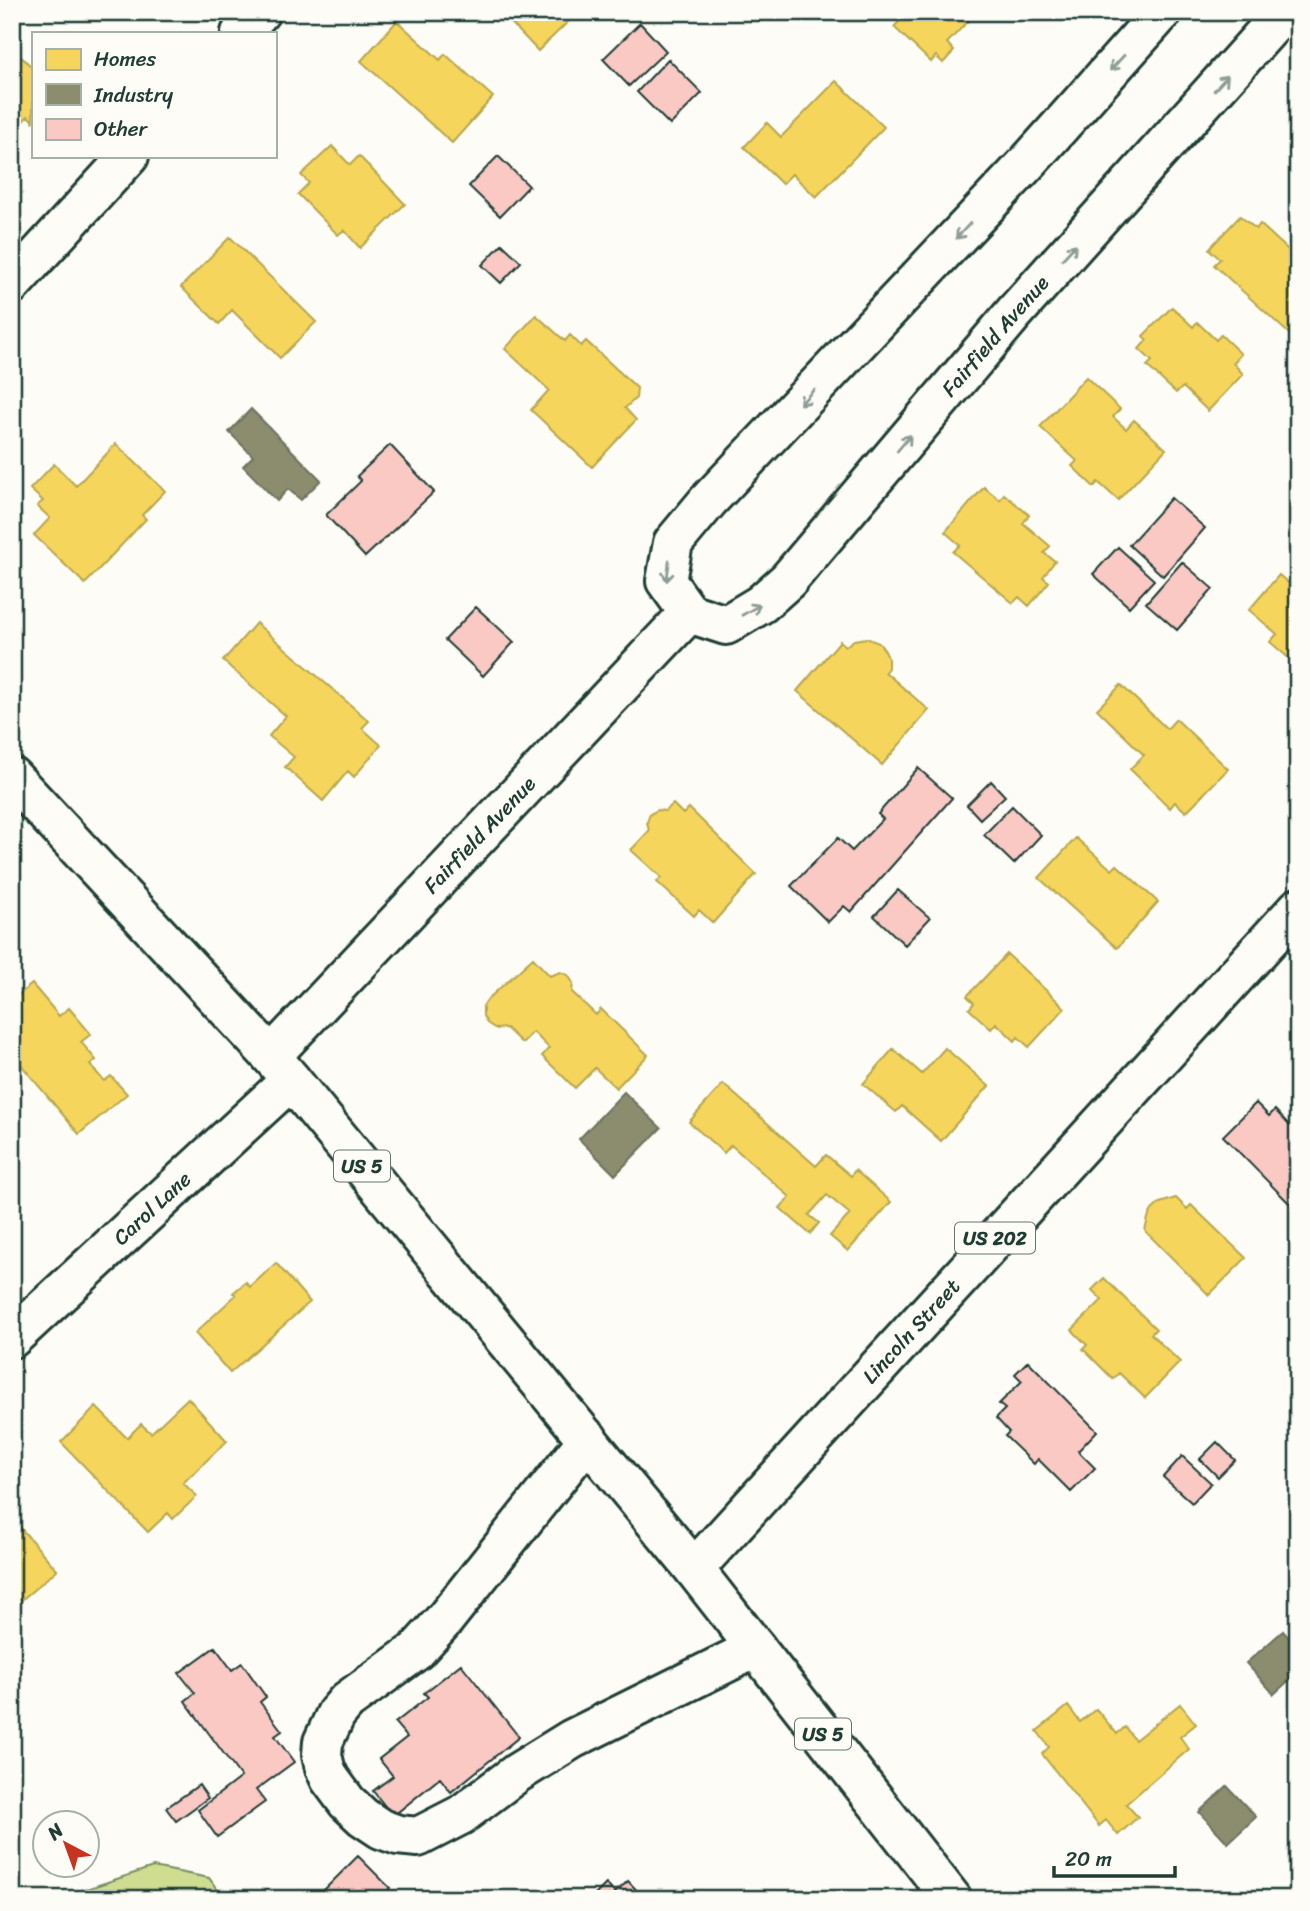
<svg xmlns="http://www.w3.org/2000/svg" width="1310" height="1911" viewBox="0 0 1310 1911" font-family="Sriracha,sans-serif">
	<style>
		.green { fill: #cedd90; stroke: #768d62; stroke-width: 2 }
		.homes { fill: #f6d55c; stroke: #b6a750; stroke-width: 2 }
		.industry { fill: #8c8c6e; stroke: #6b745d; stroke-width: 2 }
		.building { fill: #fac9c4; stroke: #1f3d34; stroke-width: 2 }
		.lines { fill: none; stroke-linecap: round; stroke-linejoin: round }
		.minor-casing { stroke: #1f3d34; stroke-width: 44 }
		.major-casing { stroke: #1f3d34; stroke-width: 44 }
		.minor { stroke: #fdfcf7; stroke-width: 38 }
		.major { stroke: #fdfcf7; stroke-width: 38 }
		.oneway { stroke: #8e9c96 }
		.labels { text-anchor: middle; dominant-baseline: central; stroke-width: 7; stroke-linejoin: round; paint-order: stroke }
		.shield { fill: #fdfcf7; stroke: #62766e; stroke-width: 2 }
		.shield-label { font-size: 19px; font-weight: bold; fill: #1f3d34 }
		.street-label { font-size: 21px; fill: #1f3d34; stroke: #fdfcf7 }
	</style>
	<rect width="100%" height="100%" fill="#fdfcf7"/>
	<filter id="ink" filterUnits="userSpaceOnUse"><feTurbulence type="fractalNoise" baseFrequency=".0143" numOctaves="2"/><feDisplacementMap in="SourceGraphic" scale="14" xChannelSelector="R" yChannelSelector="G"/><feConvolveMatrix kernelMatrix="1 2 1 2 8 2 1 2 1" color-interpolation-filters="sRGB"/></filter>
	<g filter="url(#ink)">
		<path class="green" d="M153,1867l56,11 15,21h-168z"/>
		<path class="homes" d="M501,12h77l-40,39z
			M908,12h60l4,5 -25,26 7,8 -11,12 -7,-7 -5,6 -37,-35z
			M397,21l43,39 5,-6 48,43 -41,46 -91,-82z
			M18,54l15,14v53l-5,-5 -16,16v-73z
			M836,81l48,46 -68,70 -24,-23 -10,10 -38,-37 23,-24 14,14z
			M332,146l18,19 9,-9 46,48 -45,44 -16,-18 -6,5 -40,-41 11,-11 -8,-8z
			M1240,216l16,13 4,-5 38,35v83l-84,-77 6,-6 -11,-10z
			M230,237l86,85 -36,36 -48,-48 -13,14 -38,-37z
			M1172,307l21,20 4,-5 19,18 5,-5 20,19 -8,9 10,11 -35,37 -25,-24 -7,6 -29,-27 5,-5 -13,-12 8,-9 -4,-4z
			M536,315l29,26 5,-6 11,11 5,-5 51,47 -1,10 -11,10 11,12 -44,47 -61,-57 18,-20 -44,-41z
			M1086,377l34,32 -7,8 13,12 8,-9 32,29 -48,51 -20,-18 -4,5 -22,-21 5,-5 -37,-34z
			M116,444l49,47 -23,24 4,4 -61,65 -51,-49 16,-17 -13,-12 6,-5 -13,-12 24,-25 22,22z
			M984,487l16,13 4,-6 25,21 -6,8 27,23 -6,7 11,8 -12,16 6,5 -20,24 -10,-9 -6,6 -60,-51 7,-7 -15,-13z
			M1279,575l19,16v75l-28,-24 7,-8 -28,-24z
			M256,623l113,98 -7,7 19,17 -27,32 -6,-6 -25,30 -38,-34 9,-10 -25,-21 17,-20 -63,-55z
			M866,638l13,5 6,8 3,7v10l-3,4 44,38 -47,55 -85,-74 43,-50 6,5 8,-6z
			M1121,685l46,44 9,-10 52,50 -42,43 -11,-10 -5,6 -40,-39 14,-14 -47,-46z
			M673,804l10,10 6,-6 67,66 -43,49 -14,-13 -5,6 -37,-34 4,-5 -30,-27 18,-19 -2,-9 3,-8 8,-4 7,1z
			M1076,838l36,32 5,-5 41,37 -41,46 -78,-70z
			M1007,954l58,54 -36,39 -11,-10 -3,4 -19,-18 -5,6 -22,-20 5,-6 -7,-7z
			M533,958l17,18 10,-4 8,3 5,8 -1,9 24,23 5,-6 47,46 -32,33 -21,-20 -20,20 -33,-32 7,-8 -16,-16 -11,11 -16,-15 -10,1 -9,-6 -4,-7v-10l5,-7z
			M32,984l27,32 10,-8 22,26 -10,8 15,18 -6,5 14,16 7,-5 16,18 -48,40 -67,-80v-54z
			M945,1048l44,38 -48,55 -39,-35 -6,6 -33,-28 30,-35 29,25z
			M723,1084l93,82 10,-11 25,21 4,-6 36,32 -43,49 -18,-15 20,-22 -23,-19 -18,20 10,8 -9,11 -30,-26 10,-11 -59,-52 -7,8 -35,-31z
			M1176,1198l11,11 4,-4 55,53 -37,37 -64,-64 3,-13 4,-8 8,-7z
			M276,1263l34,39 -80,71 -35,-40 41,-38 -3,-2 13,-11 4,5z
			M1104,1278l52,51 -5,5 29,28 -35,36 -26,-25 -6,6 -30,-30 4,-4 -15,-15 30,-30 -10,-10z
			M188,1398l39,43 -44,42 14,13 -24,23 -5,-6 -20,19 -87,-90 35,-35 31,31 14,-14 10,9z
			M12,1518l45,52 -45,38z
			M1180,1704l16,20 -16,13 9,12 -63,55 12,13 -20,18 -12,-15 -7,6 -57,-72 7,-7 -12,-16 31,-25 12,16 16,-13 21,25 8,-7 10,13z"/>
		<path class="industry" d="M251,409l70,71 -20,20 -13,-11 -11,12 -34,-35 10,-10 -24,-24z
			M624,1092l37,36 -46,47 -36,-36z
			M1283,1631l15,17v24l-24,22 -28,-31z
			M1227,1786l29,31 -28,26 -29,-31z"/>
		<path class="building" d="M640,23l26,28 -37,35 -26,-27z
			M668,59l34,34 -32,32 -33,-33z
			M498,156l31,30 -29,30 -31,-30z
			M502,244l19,18 -20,21 -19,-18z
			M390,445l44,47 -69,65 -39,-42 35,-34 -4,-5z
			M1171,498l34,30 -42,48 -34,-31z
			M1118,547l36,33 -25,27 -36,-33z
			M1182,562l31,27 -36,41 -31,-27z
			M476,607l38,35 -31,34 -38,-36z
			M918,768l34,30 -101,114 -7,-6 -16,16 -37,-36 47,-48 14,13 31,-32 -5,-5z
			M991,781l14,15 -25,23 -13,-14z
			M1012,806l29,29 -27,29 -30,-29z
			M898,890l32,28 -25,27 -31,-29z
			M1256,1103l13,13 6,-6 17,18 6,-6v74l-8,8 -67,-68z
			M1028,1361l69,70 -19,20 17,17 -24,24 -33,-33 -4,5 -29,-28 4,-4 -13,-14 9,-9 -6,-5 23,-23 -7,-7z
			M1217,1442l18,18 -17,17 -18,-18z
			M1182,1456l29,27 -19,20 -29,-26z
			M215,1647l17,23 10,-7 24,34 -6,5 22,29 -7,5 19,26 -38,28 9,12 -48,35 -19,-27 43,-33 -56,-76 10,-8 -16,-20z
			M461,1664l58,73 -68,55 -11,-14 -47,38 -20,-25 20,-15 -14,-17 28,-22 -12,-14 33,-26 -4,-4z
			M199,1785l9,13 -32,23 -10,-13z
			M358,1856l32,32 -11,11h-54l-5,-5z
			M628,1881l17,18h-54l15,-15 9,9z"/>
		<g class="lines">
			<defs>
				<g id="minor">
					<path id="s1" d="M1162,12l-133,149 -321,340 -35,42 -7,38 23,32 37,12 35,-21 27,-24 227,-268 269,-300"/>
					<path d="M241,33l19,-21"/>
					<path d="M12,284l117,-128"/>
					<path id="s2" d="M271,1056l418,-443"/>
					<path id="s3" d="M12,1338l279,-258"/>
					<path d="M588,1439l-143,180 -29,32 -69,50 -11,13 -13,28 -1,13 3,13 5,11 17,23 16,15 18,12 17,6 20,2 43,-22 56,-42 55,-34 184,-91"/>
				</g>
				<g id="major">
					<path d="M12,777l259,279 20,24 403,489 258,330"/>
					<path id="s4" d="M694,1569l604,-661"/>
				</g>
			</defs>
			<use href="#minor" class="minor-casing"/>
			<use href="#major" class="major-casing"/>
			<use href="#minor" class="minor"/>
			<use href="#major" class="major"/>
		</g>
		<defs><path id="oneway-shaft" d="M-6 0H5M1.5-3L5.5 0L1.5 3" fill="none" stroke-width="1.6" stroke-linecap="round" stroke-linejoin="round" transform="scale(1.75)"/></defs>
		<g class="oneway">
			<use href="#oneway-shaft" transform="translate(1117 63) rotate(132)"/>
			<use href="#oneway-shaft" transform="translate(1221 83) rotate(-48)"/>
			<use href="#oneway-shaft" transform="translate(963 231) rotate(133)"/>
			<use href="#oneway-shaft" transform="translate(1069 252) rotate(-48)"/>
			<use href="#oneway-shaft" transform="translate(807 397) rotate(133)"/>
			<use href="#oneway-shaft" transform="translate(904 443) rotate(-50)"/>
			<use href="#oneway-shaft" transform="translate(668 571) rotate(97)"/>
			<use href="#oneway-shaft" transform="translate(751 610) rotate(-30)"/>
		</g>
	</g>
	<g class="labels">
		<g class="shield">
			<rect x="334" y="1150.5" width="56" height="31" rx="5"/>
			<rect x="955" y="1222.5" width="80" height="31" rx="5"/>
			<rect x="795" y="1718.5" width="56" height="31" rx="5"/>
		</g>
		<g class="shield-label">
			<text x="362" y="1166">US 5</text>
			<text x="995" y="1238">US 202</text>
			<text x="823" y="1734">US 5</text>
		</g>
		<g class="street-label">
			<text stroke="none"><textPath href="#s1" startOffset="1236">Fairfield Avenue</textPath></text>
			<text stroke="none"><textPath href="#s2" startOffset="304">Fairfield Avenue</textPath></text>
			<text stroke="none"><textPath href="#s3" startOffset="191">Carol Lane</textPath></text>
			<text stroke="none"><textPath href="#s4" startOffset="322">Lincoln Street</textPath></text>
		</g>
	</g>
	<rect width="1310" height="1911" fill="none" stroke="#fdfcf7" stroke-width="42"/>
	<rect x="21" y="21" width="1268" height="1869" fill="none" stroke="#1f3d34" stroke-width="2.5" filter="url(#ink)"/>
	<rect x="32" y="32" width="245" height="126" fill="#fdfcf7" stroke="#a4b0a9" stroke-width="2"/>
	<rect x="46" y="49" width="35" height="21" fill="#f6d55c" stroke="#a4b0a9" stroke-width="2"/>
	<text x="94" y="66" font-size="21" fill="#1f3d34">Homes</text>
	<rect x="46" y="84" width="35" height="21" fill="#8c8c6e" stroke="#a4b0a9" stroke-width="2"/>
	<text x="94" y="102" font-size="21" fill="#1f3d34">Industry</text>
	<rect x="46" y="119" width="35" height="21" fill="#fac9c4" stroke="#a4b0a9" stroke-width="2"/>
	<text x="94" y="136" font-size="21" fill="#1f3d34">Other</text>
	<g transform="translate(66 1844) rotate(319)"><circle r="33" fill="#fdfcf7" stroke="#a4b0a9" stroke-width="2"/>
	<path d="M0-5L12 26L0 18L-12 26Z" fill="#c8321e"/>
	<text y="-10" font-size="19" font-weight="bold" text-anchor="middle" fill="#1f3d34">N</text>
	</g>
	<path d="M1054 1866v10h121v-10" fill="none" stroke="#1f3d34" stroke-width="3.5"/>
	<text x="1065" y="1866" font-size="21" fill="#1f3d34" stroke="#fdfcf7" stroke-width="5" paint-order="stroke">20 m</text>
</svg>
